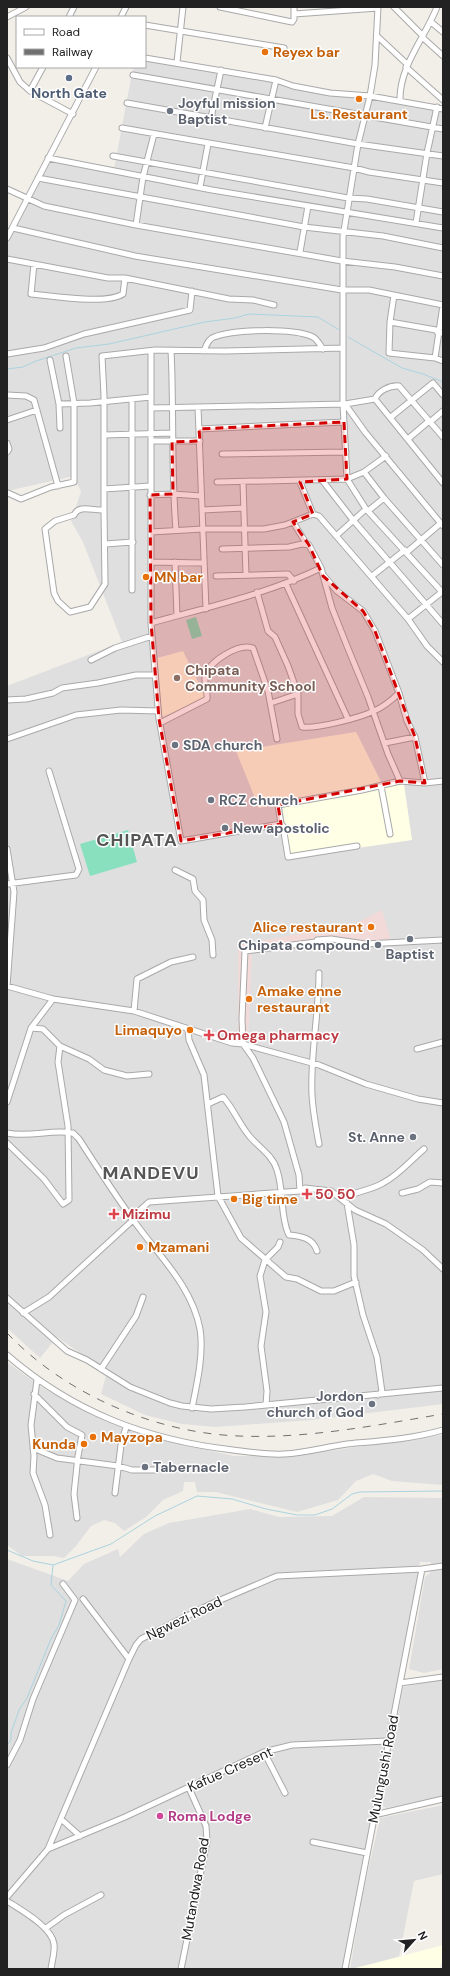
<svg xmlns="http://www.w3.org/2000/svg" width="450" height="1976" viewBox="0 0 450 1976" font-family="'DM Sans',sans-serif">
	<style>
		.residential { fill: #e0dfdf; fill-rule: evenodd }
		.commercial { fill: #f2dad9 }
		.education { fill: #ffffe5 }
		.pitch { fill: #88e0be }
		.lines { fill: none; stroke-linecap: round; stroke-linejoin: round }
		.stream { stroke: #aad3df; stroke-width: 1 }
		.minor-casing { stroke: #a9a9a9; stroke-width: 7 }
		.minor { stroke: #fff; stroke-width: 5 }
		.rail { stroke: #707070; stroke-width: 1; stroke-dasharray: 8 8; stroke-linecap: butt }
		.marked { fill: #d40000; fill-opacity: 0.2; stroke: #d40000; stroke-width: 3; stroke-dasharray: 8 5; stroke-linejoin: round }
		.food-dot { fill: #e8710a; stroke: #fff; stroke-width: 1.5 }
		.service-dot { fill: #5c6f8a; stroke: #fff; stroke-width: 1.5 }
		.worship-dot { fill: #6b7280; stroke: #fff; stroke-width: 1.5 }
		.education-dot { fill: #8d6e63; stroke: #fff; stroke-width: 1.5 }
		.health-dot { fill: #e0444e; stroke: #fff; stroke-width: 1.5 }
		.hotel-dot { fill: #d1479c; stroke: #fff; stroke-width: 1.5 }
		.labels { text-anchor: middle; dominant-baseline: central; stroke-width: 3; stroke-linejoin: round; paint-order: stroke }
		.food-label { font-size: 14px; font-weight: bold; fill: #c56008; stroke: #fff; text-anchor: start }
		.service-label { font-size: 14px; font-weight: bold; fill: #4e5e75; stroke: #fff }
		.worship-label { font-size: 14px; font-weight: bold; fill: #5b616d; stroke: #fff; text-anchor: start }
		.education-label { font-size: 14px; font-weight: bold; fill: #785e54; stroke: #fff; text-anchor: start }
		.health-label { font-size: 14px; font-weight: bold; fill: #be3a42; stroke: #fff; text-anchor: start }
		.street-label { font-size: 14px; fill: #222; stroke: #fff }
		.hotel-label { font-size: 14px; font-weight: bold; fill: #b23c85; stroke: #fff; text-anchor: start }
		.district-label { font-size: 18px; font-weight: bold; letter-spacing: 1px; fill: #555; stroke: #fff }
	</style>
	<rect width="100%" height="100%" fill="#f2efe9"/>
	<path class="residential" d="M145,58l298,51v1295l-132,16 -68,5 -28,2 -33,-3 -37,-9 -44,-21 6,-22 -50,-35 -17,21 -33,-30v-642l115,-44 -39,-100 -12,-21 10,-29 -7,-16 -67,15v-254l40,-80 67,12 18,-96 2,-6h11zM356,732l26,52 -146,-33z
		M7,1362l34,25 50,28 21,9 36,13 86,19h59l150,-21v50l-51,-4 -19,-7 -17,7 -18,19 -41,12 -81,-20h-19l-2,-10h-11l-1,9 -20,9 -17,17 -22,14 -9,-8 -11,-3 -13,6 -15,20 -12,12 -10,-2h-32l-15,-11z
		M364,1497l79,1v171l-19,4 -15,-4 16,-92 5,-4 1,-11h-11l-77,407h-336v-410l61,22 16,-17 34,-15 2,8 24,-23 25,-11 81,-14 29,8 53,-1z
		M443,1679v117l-57,12 -5,-3 22,-118z
		M443,1805v69l-29,7 -15,76 -49,12 13,-76 17,-75z"/>
	<path class="commercial" d="M382,910l9,30 -139,13 -4,86 -3,6 -26,-2 6,-5 13,1v-94l116,-21z"/>
	<path class="education" d="M183,651l23,47 -44,19 -5,-59z
		M356,732l26,52 -123,24 -23,-57z
		M404,784l8,56 -122,18 -8,-53z
		M443,1945v15l-4,9h-86z"/>
	<path class="pitch" d="M196,617l6,19 -10,3 -6,-19z
		M128,830l9,32 -47,14 -10,-32z"/>
	<g class="lines">
		<path class="stream" d="M348,337l54,31 21,6 20,8
			M7,369l16,-2 13,-6 40,-13 33,-4 96,-22 30,-4 14,-4 69,3 23,14
			M7,1550l26,11 20,4 58,-21 44,-28 42,-20 35,3 34,10 31,6h18l17,-6 20,-15 8,-2 83,-1
			M7,1745l4,-5v-7l8,-23 8,-12 24,-59 8,-14 7,-24 -15,-16 2,-20"/>
		<defs>
			<path id="minor" d="M220,7l72,15 2,-3v-12
				M378,7l-3,58 -5,31 -12,48 -15,93v167l4,75 19,30 77,84
				M394,7l29,29
				M294,14l84,-6
				M7,17l19,-10
				M69,17l5,-10
				M121,17l5,-10
				M431,22l12,10
				M145,25l139,23
				M377,36l30,28
				M422,37l21,19
				M7,58l13,24 10,9 43,23
				M145,58l131,22 17,6 37,7 40,3 73,13
				M177,62l6,-55
				M406,67l37,33
				M133,75l310,54
				M30,91l13,-24
				M400,101c-1,-35 25,-63 37,-94
				M127,103l231,41 85,12
				M211,118l10,-48
				M122,128l232,40 15,4 74,11
				M265,128l11,-48
				M113,156l235,42 19,1 76,13
				M48,158l164,32 231,38
				M38,178l266,49 79,9 60,12
				M200,187l8,-43
				M7,189l37,17 92,19 206,36 53,6 48,9
				M416,223l11,-70 10,-46
				M136,225l7,-48 11,-43
				M13,228l122,28 207,34h27l74,15
				M7,238l89,-171
				M300,252l8,-46
				M7,259l101,19h17l104,21 24,1 21,5
				M34,264l-3,30c22,2 75,11 92,0l2,-16
				M390,322l4,-27
				M443,333l-6,-1 -1,-2 -46,-8 -1,31 46,5 8,3
				M171,350c3,60 0,120 5,180
				M204,351c2,-5 4,-12 10,-14 21,-8 79,-9 99,0 4,2 7,8 10,12
				M7,354l37,-6 40,-14 106,-24 2,-19
				M435,358l8,-53
				M50,360l9,44 1,24
				M7,395l19,1 8,4 24,86
				M375,399c3,-8 15,-14 24,-13l44,51
				M59,404l31,-1 61,-6
				M345,404l20,28 78,94
				M198,407l8,202
				M151,408v-57
				M391,417l42,-34 10,12
				M7,420l30,-10
				M430,422l13,-11
				M199,429l145,-7
				M104,435l68,-2
				M408,439l21,-18
				M151,441h49
				M7,443l2,6 -2,3
				M222,454l124,-2
				M364,472l20,26
				M322,480l31,40 90,104
				M217,482l130,-3 17,-7 22,-16
				M300,482l13,32
				M243,483l3,92
				M443,483l-68,-84 -30,5 -194,4v215l8,96 22,122 100,-17 -3,-19 84,-15 38,-9 25,2 18,-2
				M104,489l46,-3
				M8,493l13,6 30,-12 23,-5v-79l-8,-47
				M150,495l23,-1 28,2
				M104,510l1,74 -15,23 -20,5 -12,-11 -4,-8 -9,-64 10,-8 19,-6c5,-11 19,-4 30,-5v-114l-2,-40 53,-6 70,1 118,-3
				M202,510l42,-2
				M368,511l16,-13 59,67
				M293,522l13,21
				M151,532l52,-3h61l21,-4 28,-11 6,2 89,103 19,27 16,16
				M336,536l30,-27
				M105,544l28,-2
				M222,549l67,-2 13,-3 7,1 12,23 11,40 15,38 21,51 20,57 12,27
				M407,552l34,-29
				M151,562l52,1
				M175,562l2,54
				M216,576l72,-2 6,7
				M324,576l13,15 26,20 12,20 24,62 8,28 8,16 10,46
				M372,576l33,-26
				M286,584c21,45 41,90 62,135
				M132,590v-191
				M257,592l11,39 7,6 13,29 10,28v20l4,13c15,2 57,-9 72,-16 9,-4 18,-11 25,-18
				M408,619l34,-27
				M151,623c57,-16 116,-29 170,-55
				M91,660l24,-12 37,-12
				M7,700l19,-1 27,-6 9,-5 36,-5 38,-8h19
				M271,703l27,-9
				M160,723l47,-24c1,-7 -3,-14 -2,-22 3,-15 33,-34 48,-29l15,43 9,48
				M7,739l69,-24 45,-5 37,1
				M385,743l30,-6
				M381,786l9,48
				M281,824l2,2 5,31 69,-11
				M7,849l7,43 -7,94
				M175,870l18,9 2,12 8,9 1,20 8,20 1,15
				M7,884l69,-9 3,-6 -30,-98
				M7,986l46,13 81,12 98,32 11,1 76,21 47,19 52,15 25,4
				M134,1011l3,-32 34,-17 22,-5
				M31,1028l12,1 17,17 29,13 15,11 23,6 22,-2
				M188,1029l1,11 15,35 14,121 23,42 45,39 11,2 24,12h13l22,-9
				M417,1049l26,-7
				M7,1102l24,-74 22,-29
				M208,1104l15,-7c11,12 17,29 28,41 9,10 22,18 26,32 7,21 3,44 11,63l1,2c12,1 24,3 28,16
				M7,1133c22,5 44,-4 66,0l6,6c18,28 36,56 55,82 24,34 58,65 66,108 4,24 -3,55 -8,79
				M7,1143l37,36 19,25 6,-4 -1,-74 -10,-64 2,-16
				M319,1144c-3,-16 -6,-32 -7,-49 -2,-40 7,-81 7,-122
				M300,1191l-1,-16 -15,-53 -31,-64 -10,-14 -1,-25 3,-68 71,-9 1,-2 14,-1 34,5 78,-4
				M402,1193l16,-4 12,-7 13,1
				M342,1199c13,-8 28,-8 41,-16 16,-8 27,-22 41,-34
				M347,1203l7,42v31l9,39 14,42 5,35 -4,3
				M131,1218l18,-16 151,-11 5,-3 26,3 24,19 31,14 37,26 20,19
				M7,1298l60,53 20,9 43,27 40,16 12,3 29,3 34,-2 198,-19
				M23,1313l26,-16 84,-77
				M7,1355c66,57 139,85 226,95 16,2 34,5 51,4 21,-1 42,-7 63,-10 32,-3 65,-5 96,-14
				M101,1369l35,-53 7,-19
				M37,1380l-6,45 3,31 -1,17 12,32 5,30
				M34,1394l33,33 15,8 -4,21 -4,38 3,24
				M266,1405l1,-14 -6,-45 5,-34 -6,-36 5,-16 13,-13 2,-5
				M33,1448l24,10 61,8 14,4h25
				M115,1493l6,-48 5,-18
				M83,1599l46,60
				M400,1683l43,-6
				M264,1752l21,41
				M7,1765l13,-25 13,-41 42,-99 -12,-16
				M374,1815l69,-16
				M61,1819l19,17
				M313,1842l54,11
				M48,1849l77,-32 139,-65 28,-7 96,-4
				M7,1897l41,-48 81,-190 7,-14 5,-6 70,-35 66,-28 145,-7 21,-3
				M7,1901c14,9 45,26 47,43 1,8 -2,17 -3,25
				M46,1928l18,-13 37,-20
				M181,1969l26,-128 -1,-15 -17,-38
				M345,1969l77,-400"/>
		</defs>
		<use href="#minor" class="minor-casing"/>
		<use href="#minor" class="minor"/>
		<path class="rail" d="M7,1333c58,61 148,100 232,103 68,3 138,-11 204,-22"/>
	</g>
	<path class="marked" d="M344,422l3,57 -47,3 13,32 -20,8 16,23 14,31 40,35 12,20 40,106 10,46 -25,-2 -122,24 3,19 -100,17 -22,-122 -8,-96 -1,-128 23,-1 -1,-52 28,-1 -1,-12z"/>
	<g class="food-dot">
		<circle cx="265" cy="52" r="4"/>
		<circle cx="359" cy="99" r="4"/>
		<circle cx="146" cy="577" r="4"/>
		<circle cx="371" cy="927" r="4"/>
		<circle cx="249" cy="999" r="4"/>
		<circle cx="190" cy="1030" r="4"/>
		<circle cx="234" cy="1199" r="4"/>
		<circle cx="140" cy="1247" r="4"/>
		<circle cx="93" cy="1437" r="4"/>
		<circle cx="84" cy="1444" r="4"/>
	</g>
	<circle class="service-dot" cx="69" cy="78" r="4"/>
	<g class="worship-dot">
		<circle cx="170" cy="111" r="4"/>
		<circle cx="175" cy="745" r="4"/>
		<circle cx="211" cy="800" r="4"/>
		<circle cx="225" cy="828" r="4"/>
		<circle cx="410" cy="939" r="4"/>
		<circle cx="378" cy="945" r="4"/>
		<circle cx="413" cy="1137" r="4"/>
		<circle cx="372" cy="1404" r="4"/>
		<circle cx="145" cy="1467" r="4"/>
	</g>
	<circle class="education-dot" cx="177" cy="678" r="4"/>
	<g class="health-dot">
		<path d="M207 1029h4v4h4v4h-4v4h-4v-4h-4v-4h4z"/>
		<path d="M305 1188h4v4h4v4h-4v4h-4v-4h-4v-4h4z"/>
		<path d="M112 1208h4v4h4v4h-4v4h-4v-4h-4v-4h4z"/>
	</g>
	<circle class="hotel-dot" cx="160" cy="1816" r="4"/>
	<g class="labels">
		<g class="food-label">
			<text x="273" y="52">Reyex bar</text>
			<text x="359" y="114" text-anchor="middle">Ls. Restaurant</text>
			<text x="154" y="577">MN bar</text>
			<text x="363" y="927" text-anchor="end">Alice restaurant</text>
			<text x="257" y="991">Amake enne<tspan x="257" dy="16">restaurant</tspan></text>
			<text x="182" y="1030" text-anchor="end">Limaquyo</text>
			<text x="242" y="1199">Big time</text>
			<text x="148" y="1247">Mzamani</text>
			<text x="101" y="1437">Mayzopa</text>
			<text x="76" y="1444" text-anchor="end">Kunda</text>
		</g>
		<g class="service-label">
			<text x="69" y="93">North Gate</text>
		</g>
		<g class="worship-label">
			<text x="178" y="103">Joyful mission<tspan x="178" dy="16">Baptist</tspan></text>
			<text x="183" y="745">SDA church</text>
			<text x="219" y="800">RCZ church</text>
			<text x="233" y="828">New apostolic</text>
			<text x="370" y="945" text-anchor="end">Chipata compound</text>
			<text x="410" y="954" text-anchor="middle">Baptist</text>
			<text x="405" y="1137" text-anchor="end">St. Anne</text>
			<text x="364" y="1396" text-anchor="end">Jordon<tspan x="364" dy="16">church of God</tspan></text>
			<text x="153" y="1467">Tabernacle</text>
		</g>
		<g class="education-label">
			<text x="185" y="670">Chipata<tspan x="185" dy="16">Community School</tspan></text>
		</g>
		<g class="health-label">
			<text x="217" y="1035">Omega pharmacy</text>
			<text x="315" y="1194">50 50</text>
			<text x="122" y="1214">Mizimu</text>
		</g>
		<g class="street-label">
			<text transform="translate(184 1618) rotate(-26)">Ngwezi Road</text>
			<text transform="translate(230 1769) rotate(-24)">Kafue Cresent</text>
			<text transform="translate(383 1769) rotate(-79)">Mulungushi Road</text>
			<text transform="translate(195 1889) rotate(-80)">Mutandwa Road</text>
		</g>
		<g class="hotel-label">
			<text x="168" y="1816">Roma Lodge</text>
		</g>
		<g class="district-label">
			<text x="137" y="840">CHIPATA</text>
			<text x="151" y="1173">MANDEVU</text>
		</g>
	</g>
	<rect width="450" height="1976" fill="none" stroke="#222222" stroke-width="16"/>
	<rect x="16" y="16" width="130" height="52" fill="#ffffff" stroke="#a7a7a7"/>
	<rect x="24" y="29" width="20" height="6" fill="#ffffff" stroke="#a7a7a7"/>
	<text x="52" y="36" font-size="12" fill="#222222">Road</text>
	<rect x="24" y="49" width="20" height="6" fill="#707070" stroke="#a7a7a7"/>
	<text x="52" y="56" font-size="12" fill="#222222">Railway</text>
	<g transform="translate(414 1940) rotate(63)" stroke="#ffffff" stroke-width="3" paint-order="stroke">
	<path d="M0-3L7 15L0 10L-7 15Z" fill="#222222"/>
	<text y="-6" font-size="11" font-weight="bold" text-anchor="middle" fill="#222222">N</text>
	</g>
</svg>
